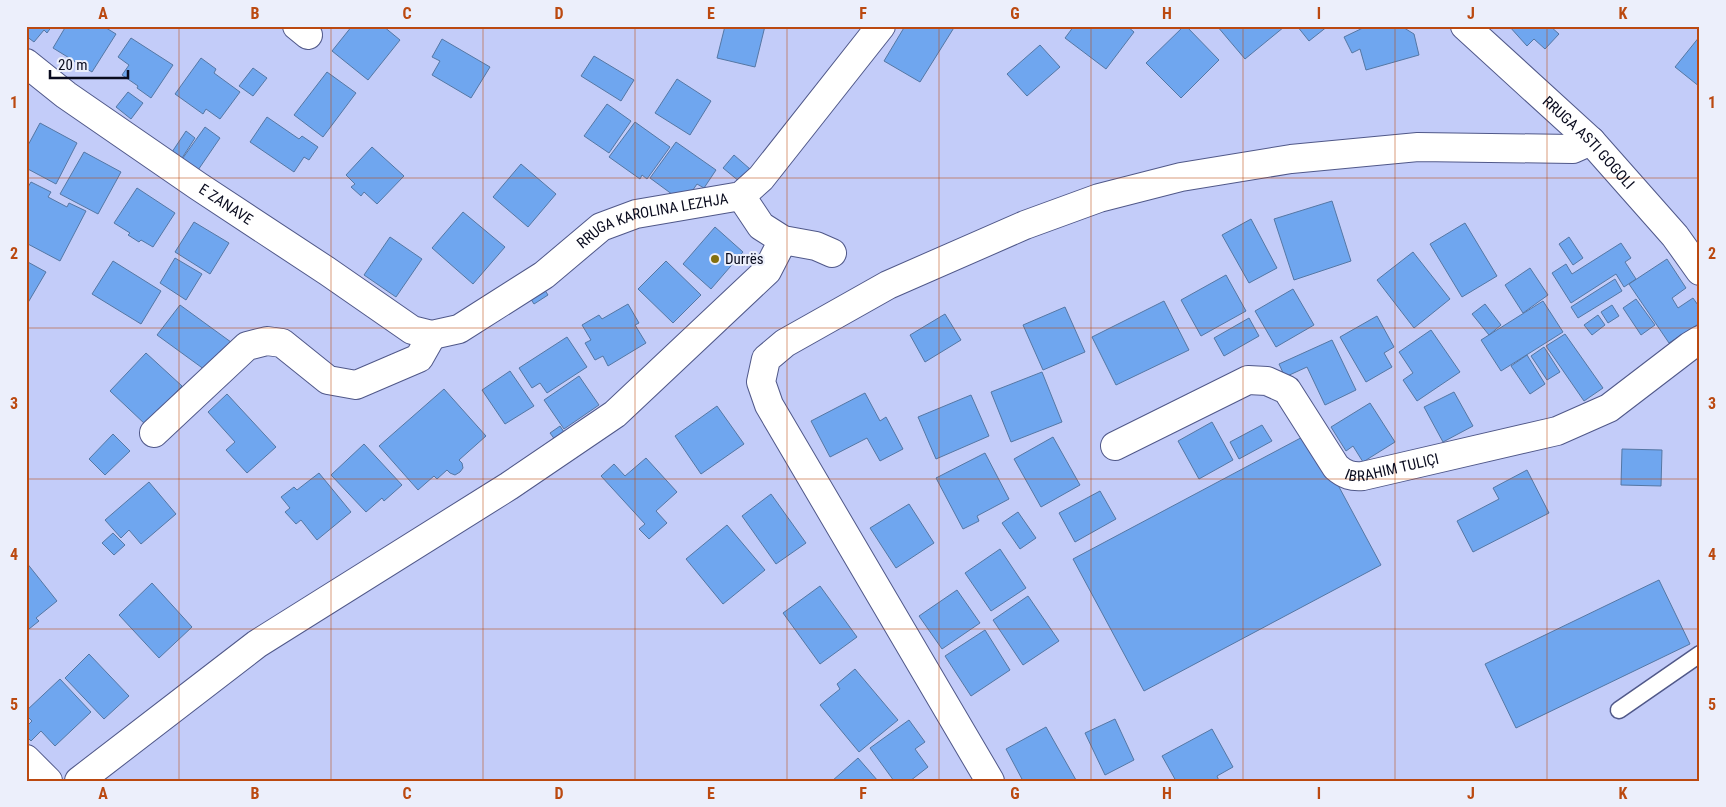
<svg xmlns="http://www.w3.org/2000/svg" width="1726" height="807" viewBox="0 0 1726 807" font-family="'Roboto Condensed',sans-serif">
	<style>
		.building { fill: #6fa6ef; stroke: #5577a4 }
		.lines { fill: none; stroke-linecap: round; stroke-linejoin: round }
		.service-casing { stroke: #505889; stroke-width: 19 }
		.minor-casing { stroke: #505889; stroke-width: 30 }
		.tertiary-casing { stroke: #505889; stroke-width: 30 }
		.service { stroke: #fff; stroke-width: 16 }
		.minor { stroke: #fff; stroke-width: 28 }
		.tertiary { stroke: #fff; stroke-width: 28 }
		.grid { fill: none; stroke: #bb4910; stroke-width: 1; stroke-opacity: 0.55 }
		.poi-dot { fill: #83700f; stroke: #eceffb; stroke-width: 2 }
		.labels { text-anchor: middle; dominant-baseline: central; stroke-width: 4; stroke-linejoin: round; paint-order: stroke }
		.street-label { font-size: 15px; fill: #090b1e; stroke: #eceffb }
		.poi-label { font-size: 15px; fill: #090b1e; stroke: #eceffb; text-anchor: start }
		.neatline { fill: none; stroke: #bb4910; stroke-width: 2 }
		.grid-label { font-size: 16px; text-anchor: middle; font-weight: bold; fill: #bb4910 }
	</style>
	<rect width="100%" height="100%" fill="#c3ccf9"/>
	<path class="building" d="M26,26h26l-5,7 -3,-3 -10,12 -8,-6z
		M66,26h37l13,8 -24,38 -39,-24z
		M352,26h31l17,14 -32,40 -36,-29z
		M725,26h40l-10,41 -38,-9z
		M905,26h50l-35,56 -36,-21z
		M1074,26h53l7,6 -28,37 -41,-31z
		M1184,26h2l33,34 -38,38 -35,-35z
		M1217,26h66l1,1 -39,32z
		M1297,26h31l-19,15z
		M1367,26h34l13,8 5,21 -53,15 -6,-21 -8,4 -8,-16z
		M1509,26h41l9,8 -14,15 -11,-10 -7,7z
		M1700,36v51l-25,-20z
		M131,38l42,27 -22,33 -14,-10 1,-2 -16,-11 7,-10 -11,-8z
		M442,39l48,28 -19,31 -39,-23 8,-14 -8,-4z
		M1040,45l20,22 -33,29 -20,-22z
		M594,56l40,24 -13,21 -40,-25z
		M201,58l15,11 -2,4 26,19 -20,27 -14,-10 -3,5 -28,-20z
		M253,68l14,10 -14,18 -14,-10z
		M327,72l29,21 -33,44 -29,-22z
		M677,79l34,22 -21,34 -35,-22z
		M128,92l15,11 -12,16 -15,-12z
		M607,104l24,17 -22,32 -25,-17z
		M267,117l32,22 3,-3 16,11 -9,13 -5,-3 -10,15 -44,-30z
		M635,122l35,25 -23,32 -5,-4 -2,4 -31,-22z
		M40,123l37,20 -21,41 -30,-16v-19z
		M205,127l15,11 -24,35 -16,-11z
		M186,131l9,7 -13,20 -10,-6z
		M676,142l40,28 -12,18 -7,-4 -13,19 -34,-25z
		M372,147l32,29 -27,28 -13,-12 -3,4 -10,-9 4,-3 -9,-9z
		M84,152l37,20 -23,42 -38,-20z
		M734,155l16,14 -10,13 -17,-14z
		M521,164l35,30 -28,33 -35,-30z
		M31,182l20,10 -3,5 19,10 2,-4 17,8 -26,50 -34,-18v-57l2,1z
		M137,188l38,25 -22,34 -12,-7 -2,2 -11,-7 2,-2 -16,-10z
		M1332,201l19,60 -57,19 -20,-61z
		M463,212l42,35 -32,37 -41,-36z
		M1251,219l26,49 -28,15 -27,-48z
		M194,222l35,21 -19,31 -35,-22z
		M1465,223l32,53 -35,21 -32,-53z
		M715,227l28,25 -32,37 -28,-25z
		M390,237l32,22 -26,38 -32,-22z
		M1569,237l14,21 -10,7 -14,-21z
		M1621,243l10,15 -6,4 11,17 -12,8 -8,-13 -45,29 -19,-30 14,-9 6,10z
		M1413,252l37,47 -36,29 -37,-48z
		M175,258l27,16 -16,26 -26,-17z
		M1667,259l19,29 -14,10 6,10 15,-10 7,10v15l-31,20 -40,-59z
		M26,261l20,11 -20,34z
		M113,261l48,30 -20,33 -49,-30z
		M666,261l35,34 -28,28 -35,-34z
		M1530,268l18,27 -25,18 -18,-28z
		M1226,275l20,36 -45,25 -20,-36z
		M1615,279l7,12 -44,27 -7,-11z
		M541,284l7,11 -14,9 -7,-11z
		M1293,289l21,36 -38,22 -21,-36z
		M1636,299l19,26 -14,10 -18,-27z
		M1164,301l25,49 -73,35 -24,-48z
		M1543,301l20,31 -62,39 -20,-31z
		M628,304l11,19 -4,2 11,18 -38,23 -5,-10 -8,4 -10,-17 6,-3 -9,-15 17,-10 3,4z
		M1485,304l16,21 -12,10 -17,-21z
		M180,305l55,40 -23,30 -55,-40z
		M1612,305l7,11 -11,7 -7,-11z
		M1065,307l20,45 -42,18 -20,-45z
		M945,314l16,26 -36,22 -15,-27z
		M1598,315l7,10 -13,10 -8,-10z
		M1377,316l17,31 -10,6 8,14 -26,15 -26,-45z
		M1249,318l10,18 -35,20 -10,-18z
		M1431,330l29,42 -43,29 -14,-21 10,-7 -14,-21z
		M1565,334l38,54 -19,13 -38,-55z
		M567,337l20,30 -40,26 -7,-10 -8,5 -13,-20z
		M1332,340l24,50 -31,15 -18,-38 -22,10 -6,-13z
		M1544,347l16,25 -13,8 -16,-24z
		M146,353l36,33 -36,39 -36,-34z
		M1527,355l18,29 -15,10 -19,-28z
		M510,371l24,35 -29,18 -23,-34z
		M1042,372l20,50 -51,20 -20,-50z
		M579,376l20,29 -35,24 -20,-29z
		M444,389l42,47 -27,24 3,3 1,5 -3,4 -5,3 -5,-2 -3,-3 -10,9 -3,-3 -16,14 -39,-44z
		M1454,392l19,34 -30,16 -19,-35z
		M865,393l15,28 6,-4 17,32 -23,12 -13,-23 -37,19 -19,-36z
		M227,394l49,53 -29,26 -21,-23 9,-8 -27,-30z
		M971,395l18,41 -53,23 -18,-42z
		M1370,403l25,39 -32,20 -10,-16 -7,5 -15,-24z
		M717,406l27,38 -43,30 -26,-38z
		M1212,422l21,38 -34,19 -21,-38z
		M1262,425l10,16 -33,18 -9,-17z
		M560,426l4,6 5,-4 7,10 -15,10 -11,-15z
		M1310,433l71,132 -237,126 -71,-132z
		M113,434l17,17 -25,24 -16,-16z
		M1053,437l27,48 -39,22 -27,-48z
		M364,444l38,41 -18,16 -2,-3 -16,14 -35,-37z
		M1622,449l40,1 -1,36 -40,-1z
		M985,453l24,46 -32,17 2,5 -16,8 -27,-51z
		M646,458l31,34 -21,19 11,12 -18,16 -10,-10 6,-5 -44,-48 13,-12 11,12z
		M1527,470l22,43 -76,39 -16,-31 42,-22 -6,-11z
		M319,473l32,39 -34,28 -16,-20 -5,4 -11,-12 5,-4 -9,-11 13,-10 3,3z
		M149,482l27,32 -35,30 -12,-14 -8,8 -16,-18z
		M1100,491l16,28 -41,23 -16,-29z
		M771,494l35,49 -30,21 -34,-48z
		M909,504l25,39 -38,25 -26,-40z
		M1018,512l18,26 -16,11 -18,-26z
		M727,525l38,45 -42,34 -37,-45z
		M113,533l12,12 -11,10 -12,-12z
		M1000,549l26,39 -35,23 -26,-38z
		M26,562l31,39 -21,17 3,3 -10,8 -3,-3z
		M1659,580l31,64 -174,84 -31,-64z
		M152,583l40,44 -33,31 -40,-43z
		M820,586l37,51 -37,27 -37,-51z
		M957,590l23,33 -38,26 -23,-33z
		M1028,596l31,45 -36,24 -30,-45z
		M985,630l25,40 -39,26 -26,-40z
		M89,654l40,42 -25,23 -39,-41z
		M855,669l43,51 -39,32 -39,-47 20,-16 -3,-5z
		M60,679l31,33 -36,34 -14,-15 -10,10 -5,-5v-9l6,-6 -6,-6v-4z
		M1115,719l19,41 -29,15 -20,-42z
		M909,720l16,22 -10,7 13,18 -18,14h-16l-24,-33z
		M1046,727l30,53 -53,1 -17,-32z
		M1212,729l21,38 -16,9 2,5h-43l-14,-25z
		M858,758l20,23h-46z"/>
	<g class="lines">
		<defs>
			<path id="service" d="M1619,710l81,-56"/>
			<g id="minor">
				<path d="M297,26l11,9"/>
				<path id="s1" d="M26,63l40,32 132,91 129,85 85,59 20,5 27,-6 85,-54 57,-48 35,-13 105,-18 20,-18 120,-152"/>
				<path d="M741,196l20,30 22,14 33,6 16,7"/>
				<path d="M154,433l93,-87 20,-5 15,2 46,37 28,5 63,-27 13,-23"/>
				<path id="s2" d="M1115,446l133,-66 19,1 20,9 49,77c9,8 16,10 27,9l194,-45 52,-23 81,-62 10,-6"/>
				<path d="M26,759l22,22"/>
				<path d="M79,781l178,-137 252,-158 106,-72 152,-143 16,-31"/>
				<path d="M990,781l-221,-376 -8,-23 5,-23 19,-16 103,-58 137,-60 74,-27 82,-21 110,-18 127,-12 155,2 18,-8"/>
			</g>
			<g id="tertiary">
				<path id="s3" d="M1465,26l126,115 84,95 25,35"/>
			</g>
		</defs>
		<use href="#service" class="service-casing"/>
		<use href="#minor" class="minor-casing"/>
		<use href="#tertiary" class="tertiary-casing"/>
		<use href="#service" class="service"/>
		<use href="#minor" class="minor"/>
		<use href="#tertiary" class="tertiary"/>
	</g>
	<path class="grid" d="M179,26v755M331,26v755M483,26v755M635,26v755M787,26v755M939,26v755M1091,26v755M1243,26v755M1395,26v755M1547,26v755M26,178h1674M26,328h1674M26,479h1674M26,629h1674"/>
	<circle class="poi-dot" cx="715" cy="259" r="5"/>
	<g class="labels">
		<g class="street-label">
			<text stroke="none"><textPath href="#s3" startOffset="170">RRUGA ASTI GOGOLI</textPath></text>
			<text stroke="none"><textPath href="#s1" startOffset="245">E ZANAVE</textPath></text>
			<text stroke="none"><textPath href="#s1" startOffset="744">RRUGA KAROLINA LEZHJA</textPath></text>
			<text stroke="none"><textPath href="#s2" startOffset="340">IBRAHIM TULIÇI</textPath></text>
		</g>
		<g class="poi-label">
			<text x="725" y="259">Durrës</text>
		</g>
	</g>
	<rect width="1726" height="807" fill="none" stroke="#eceffb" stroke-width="55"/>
	<path d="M50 70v8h78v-8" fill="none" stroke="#090b1e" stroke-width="2.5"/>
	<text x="58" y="70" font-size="15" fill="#090b1e" stroke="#eceffb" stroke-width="4" paint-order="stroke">20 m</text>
	<rect x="28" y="28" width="1670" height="752" class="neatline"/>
	<g class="grid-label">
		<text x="103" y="19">A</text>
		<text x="255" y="19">B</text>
		<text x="407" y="19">C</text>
		<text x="559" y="19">D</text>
		<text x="711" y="19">E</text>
		<text x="863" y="19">F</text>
		<text x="1015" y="19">G</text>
		<text x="1167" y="19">H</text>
		<text x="1319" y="19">I</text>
		<text x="1471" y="19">J</text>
		<text x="1623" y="19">K</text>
		<text x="14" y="108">1</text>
		<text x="1712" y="108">1</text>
		<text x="14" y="259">2</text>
		<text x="1712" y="259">2</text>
		<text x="14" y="409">3</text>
		<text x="1712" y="409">3</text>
		<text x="14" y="560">4</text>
		<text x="1712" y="560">4</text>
		<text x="14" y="710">5</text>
		<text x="1712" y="710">5</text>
		<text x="103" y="799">A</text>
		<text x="255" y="799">B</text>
		<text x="407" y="799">C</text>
		<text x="559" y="799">D</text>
		<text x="711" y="799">E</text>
		<text x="863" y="799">F</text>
		<text x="1015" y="799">G</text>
		<text x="1167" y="799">H</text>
		<text x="1319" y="799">I</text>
		<text x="1471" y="799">J</text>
		<text x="1623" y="799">K</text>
	</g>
</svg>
